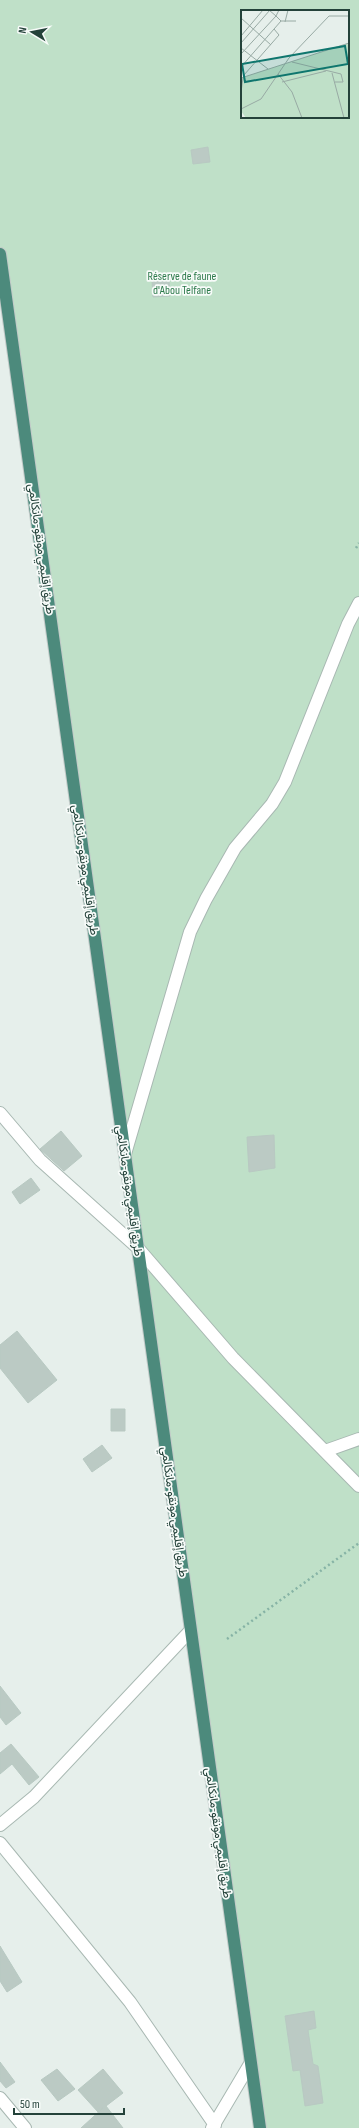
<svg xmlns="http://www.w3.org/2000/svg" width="359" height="2128" viewBox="0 0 359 2128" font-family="'Sofia Sans Condensed',Vazirmatn,sans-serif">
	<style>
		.green { fill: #bfe0c8; fill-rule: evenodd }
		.building { fill: #bbcac4; stroke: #b8c9c2 }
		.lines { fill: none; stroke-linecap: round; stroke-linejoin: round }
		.minor-casing { stroke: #a8b8b2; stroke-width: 14 }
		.trunk-casing { stroke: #c2cac8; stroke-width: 14 }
		.path { stroke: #86b3a5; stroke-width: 2.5; stroke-dasharray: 2 3; stroke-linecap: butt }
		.minor { stroke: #fff; stroke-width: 12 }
		.trunk { stroke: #4c8a7c; stroke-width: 12 }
		.labels { text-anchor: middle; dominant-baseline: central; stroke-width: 3.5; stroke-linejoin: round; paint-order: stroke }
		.park-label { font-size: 12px; fill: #2d7a4b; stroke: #f7fbf9 }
		.street-label { font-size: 12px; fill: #24423a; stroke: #f7fbf9 }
		.inset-road { fill: none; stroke: #98aaa4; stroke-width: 1 }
		.view { fill: #0f766e; fill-opacity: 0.15; stroke: #0f766e; stroke-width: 2 }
		.inset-edge { fill: none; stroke: #24423a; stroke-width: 2 }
	</style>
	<rect width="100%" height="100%" fill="#e6efeb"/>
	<path class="green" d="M0,0h359v2128h-101l-258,-1874zM242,11h106v106h-106z"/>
	<path class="building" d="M208,147l2,15 -17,2 -2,-14z
		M152,280h17l1,16 -17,1z
		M61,1131l21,25 -18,15 -24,-22z
		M274,1135l1,33 -26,4 -2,-35z
		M31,1178l9,12 -20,14 -8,-12z
		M17,1331l40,49 -29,23 -28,-35v-23z
		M111,1409h14v22h-14z
		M102,1445l10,13 -20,14 -9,-13z
		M0,1686l21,27 -15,12 -6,-8z
		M11,1744l28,33 -10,8 -17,-21 -12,10v-21z
		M0,1946l22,36 -15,10 -7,-11z
		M314,2011l2,17 -8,2 5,34 5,2 5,37 -18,3 -5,-36 -7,1 -8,-55z
		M0,2062l15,20 -9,6 -6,-7z
		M57,2069l18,20 -17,12 -17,-21z
		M103,2069l20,24 -17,13 17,22h-42l22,-20 -5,4 -20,-22z"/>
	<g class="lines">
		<defs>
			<path id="minor" d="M0,1113l40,47 97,87 96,111 126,128
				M125,1154l65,-222 16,-33 29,-51 37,-44 13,-22 63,-158 11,-21
				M325,1451l34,-12
				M0,1825l34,-28 156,-166
				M0,1843l130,159 85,123
				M0,2098l25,30
				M212,2128l38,-64"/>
			<path id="trunk" d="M0,254l260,1874"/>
		</defs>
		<use href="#minor" class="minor-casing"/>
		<use href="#trunk" class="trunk-casing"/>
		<path class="path" d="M356,548l3,-5
			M227,1639l132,-96"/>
		<use href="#minor" class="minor"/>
		<use href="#trunk" class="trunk"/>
	</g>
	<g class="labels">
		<g class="park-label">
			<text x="182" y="276">Réserve de faune<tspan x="182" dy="14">d'Abou Telfane</tspan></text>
		</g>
		<g class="street-label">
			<text transform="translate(41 549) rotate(82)">طريق إقليمي مونقو-مانكالمي</text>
			<text transform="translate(85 870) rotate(82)">طريق إقليمي مونقو-مانكالمي</text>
			<text transform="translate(129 1191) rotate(82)">طريق إقليمي مونقو-مانكالمي</text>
			<text transform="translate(174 1512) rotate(82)">طريق إقليمي مونقو-مانكالمي</text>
			<text transform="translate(218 1833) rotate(82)">طريق إقليمي مونقو-مانكالمي</text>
		</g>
	</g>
	<g transform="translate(241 10)">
		<rect width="108" height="108" fill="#e6efeb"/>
		<path d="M108,33v75h-103l-5,-7v-33z" fill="#bfe0c8"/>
		<path class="inset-road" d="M0,8l30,27M40,11h15M44,12l3,-12M0,26l22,-26M0,33l29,-33M0,38l27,21M0,44l35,-38 -7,-6M51,52l49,12 2,8h-8M0,57l40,-46 -5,-5 3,-6M91,63l12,45M37,64l14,18 10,26M3,65l35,-40 -5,-6M0,68l108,-35M41,72l44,-11M0,82l2,-14M0,99l20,-10 28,-41 40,-42h20"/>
		<path class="view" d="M104,36l3,18 -103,18 -3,-18z"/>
		<rect width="108" height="108" class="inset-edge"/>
	</g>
	<g transform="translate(32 32) rotate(280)" stroke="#f7fbf9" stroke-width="3" paint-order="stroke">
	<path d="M0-3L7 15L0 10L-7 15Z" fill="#24423a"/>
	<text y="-6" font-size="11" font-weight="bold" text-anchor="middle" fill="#24423a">N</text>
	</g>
	<path d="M14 2108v6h110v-6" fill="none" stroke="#24423a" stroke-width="2"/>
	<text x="20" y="2108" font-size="12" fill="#24423a" stroke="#f7fbf9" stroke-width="3" paint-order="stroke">50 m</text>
</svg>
